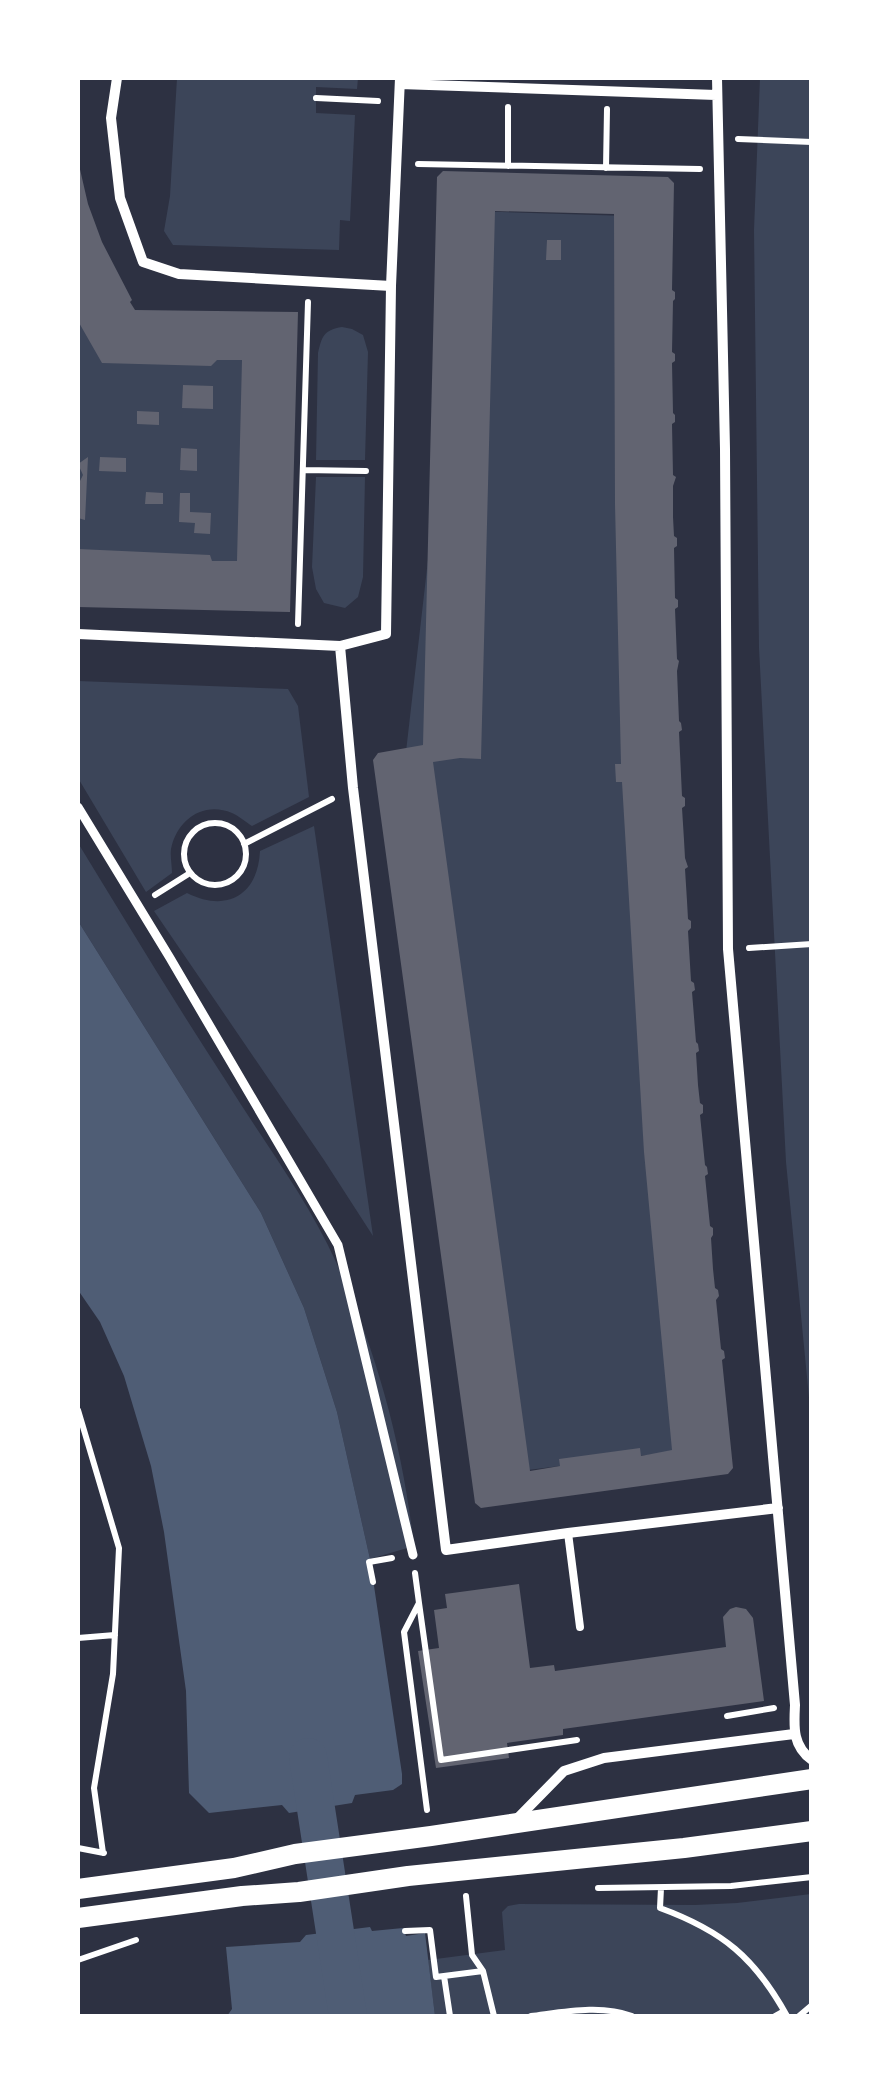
<svg xmlns="http://www.w3.org/2000/svg" width="889" height="2094" viewBox="0 0 889 2094" font-family="Literata,serif">
	<style>
		.green { fill: #3c4559 }
		.water { fill: #4f5d75 }
		.lines { fill: none; stroke-linecap: round; stroke-linejoin: round }
		.canal { stroke: #4f5d75; stroke-width: 38 }
		.building { fill: #626471; fill-rule: evenodd }
		.path { stroke: #fff; stroke-width: 6 }
		.service { stroke: #fff; stroke-width: 8 }
		.pedestrian { stroke: #fff; stroke-width: 9 }
		.minor { stroke: #fff; stroke-width: 10 }
		.secondary { stroke: #fff; stroke-width: 20 }
	</style>
	<rect width="100%" height="100%" fill="#2d3142"/>
	<path class="green" d="M177,78h181l-1,11 -41,-2v26l39,2 -5,106 -10,-1 -1,30 -166,-5 -9,-14 6,-35z
		M760,78h52l-1,1340 -25,-256 -27,-514 -5,-418z
		M468,211l191,6 37,1232 -193,24 -100,-695z
		M78,256l48,64 131,14 -7,238 -172,-19z
		M342,327l10,2 11,6 5,17 -3,108h-49l2,-107c4,-17 6,-23 24,-26z
		M316,477h49l-2,100 -5,20 -13,11 -21,-5 -8,-14 -4,-22z
		M78,681l210,8 10,17 11,91 -57,29c-6,-4 -13,-10 -20,-13 -29,-12 -55,7 -61,36 -1,7 1,16 1,24l-26,19 -68,-114z
		M314,826l59,410 -49,-76 -170,-249 33,-18c40,20 71,2 73,-42z
		M78,843c49,80 97,160 148,238 37,60 81,117 110,181 41,89 67,186 78,284l-44,13 -33,-147 -33,-104 -43,-95 -183,-292z
		M811,1894v122h-376l-7,-56 77,-10 -3,-38 6,-6 11,-2 176,1 42,-2z"/>
	<path class="water" d="M78,921l183,292 43,95 33,104 33,147 32,215v10l-9,6 -38,5 -3,8 -63,10 -7,-8 -73,8 -20,-20 -3,-102 -22,-159 -13,-66 -27,-90 -24,-54 -22,-32z
		M370,1927l2,4 31,-3 3,8 19,-3 10,83h-208l5,-7 -6,-62 74,-5 6,-7z"/>
	<g class="lines">
		<path class="canal" d="M308,1757l40,259"/>
	</g>
	<path class="building" d="M79,165l9,39 14,38 30,58 -2,2 5,8 163,2 -8,300 -212,-5v-58l132,6 2,6h25l5,-201h-25l-6,6 -109,-3 -24,-42z
		M443,171l225,6 6,6 -2,107 3,2v7l-2,2 -1,51 3,2v7l-3,2 1,50 2,2v7l-3,2 1,51 3,2 -3,9v31l1,19 3,2v8l-3,2 1,50 3,2v7l-3,2 2,50 2,2 -2,10 2,50 2,2 1,7 -3,2 3,64 3,2v8l-3,2 2,32 1,18 3,9 -3,2 2,32 1,18 3,2v7l-3,3 3,50 3,2 1,7 -3,2 4,50 2,2 1,7 -3,2 2,32 2,18 3,2v8l-3,2 5,50 2,2 1,7 -3,2 5,50 3,2v7l-2,3 2,31 2,19 3,2 1,6 -3,4 5,49 3,2 1,7 -3,2 11,108 -5,6 -247,34 -6,-5 -102,-743 5,-7 45,-8 14,-568zM495,211l119,3 1,290 6,260h-6l1,18h6l22,370 28,298 -31,6 -1,-8 -81,11 1,7 -30,5 -97,-709 27,-4 21,1z
		M547,240h14v20h-15z
		M183,385l30,1v23l-31,-1z
		M137,411l22,1v13l-22,-1z
		M181,448l16,1v22l-17,-1z
		M88,457l-2,43 -1,20 -7,-2v-33l5,-10 -5,-11z
		M100,457l26,1v14l-27,-1z
		M146,492l17,1v11h-18z
		M180,493h10v19l21,1 -1,21 -16,-1 1,-10 -16,-1z
		M519,1584l11,84 24,-3 1,6 171,-24 -3,-30 7,-8 6,-2 10,2 7,9 11,83 -201,28v6l-56,8 2,15 -73,10 -18,-117 21,-3 -5,-38 13,-2 -2,-14z"/>
	<g class="lines">
		<path class="path" d="M316,98l62,3
			M738,139l74,3
			M418,164l282,5
			M508,166v-59
			M606,168l1,-59
			M303,470l63,1
			M298,624l10,-322
			M184 854a31 31 0 1 1 62 0a31 31 0 1 1-62 0Z
			M244,844l88,-45
			M155,895l35,-22
			M749,948l63,-4
			M78,1410l41,138 -6,126 -19,114 9,65
			M415,1573l4,30 -15,29 23,178
			M373,1582l-4,-20 23,-4
			M419,1603l22,157 136,-20
			M78,1638l37,-3
			M727,1716l47,-8
			M78,1848l26,5
			M598,1888l133,-2 81,-9
			M661,1888l-1,20c63,23 95,50 127,108
			M466,1896l6,59 11,16 11,45
			M405,1931l25,-1 6,47 47,-6
			M78,1960l58,-20
			M444,1976l6,40
			M531,2016c32,-4 70,-12 101,0
			M775,2016l9,-5
			M799,2016l13,-11"/>
		<path class="service" d="M568,1533l12,94"/>
		<path class="pedestrian" d="M78,807l92,151 168,287 75,310"/>
		<path class="minor" d="M117,78l-6,40 9,80 23,64 36,12 212,12
			M717,78l8,371 3,500 67,756c-1,21 -3,41 17,55
			M400,84l316,11
			M78,634l262,12 13,142 93,762 122,-17 210,-25
			M340,646l46,-12 5,-348 9,-208
			M515,1821l49,-50 40,-13 190,-24"/>
		<path class="secondary" d="M78,1889l156,-21 61,-14 136,-18 381,-57
			M78,1918l164,-22 57,-4 109,-16 276,-28 128,-17"/>
	</g>
	<rect width="889" height="2094" fill="none" stroke="#ffffff" stroke-width="160"/>
</svg>
